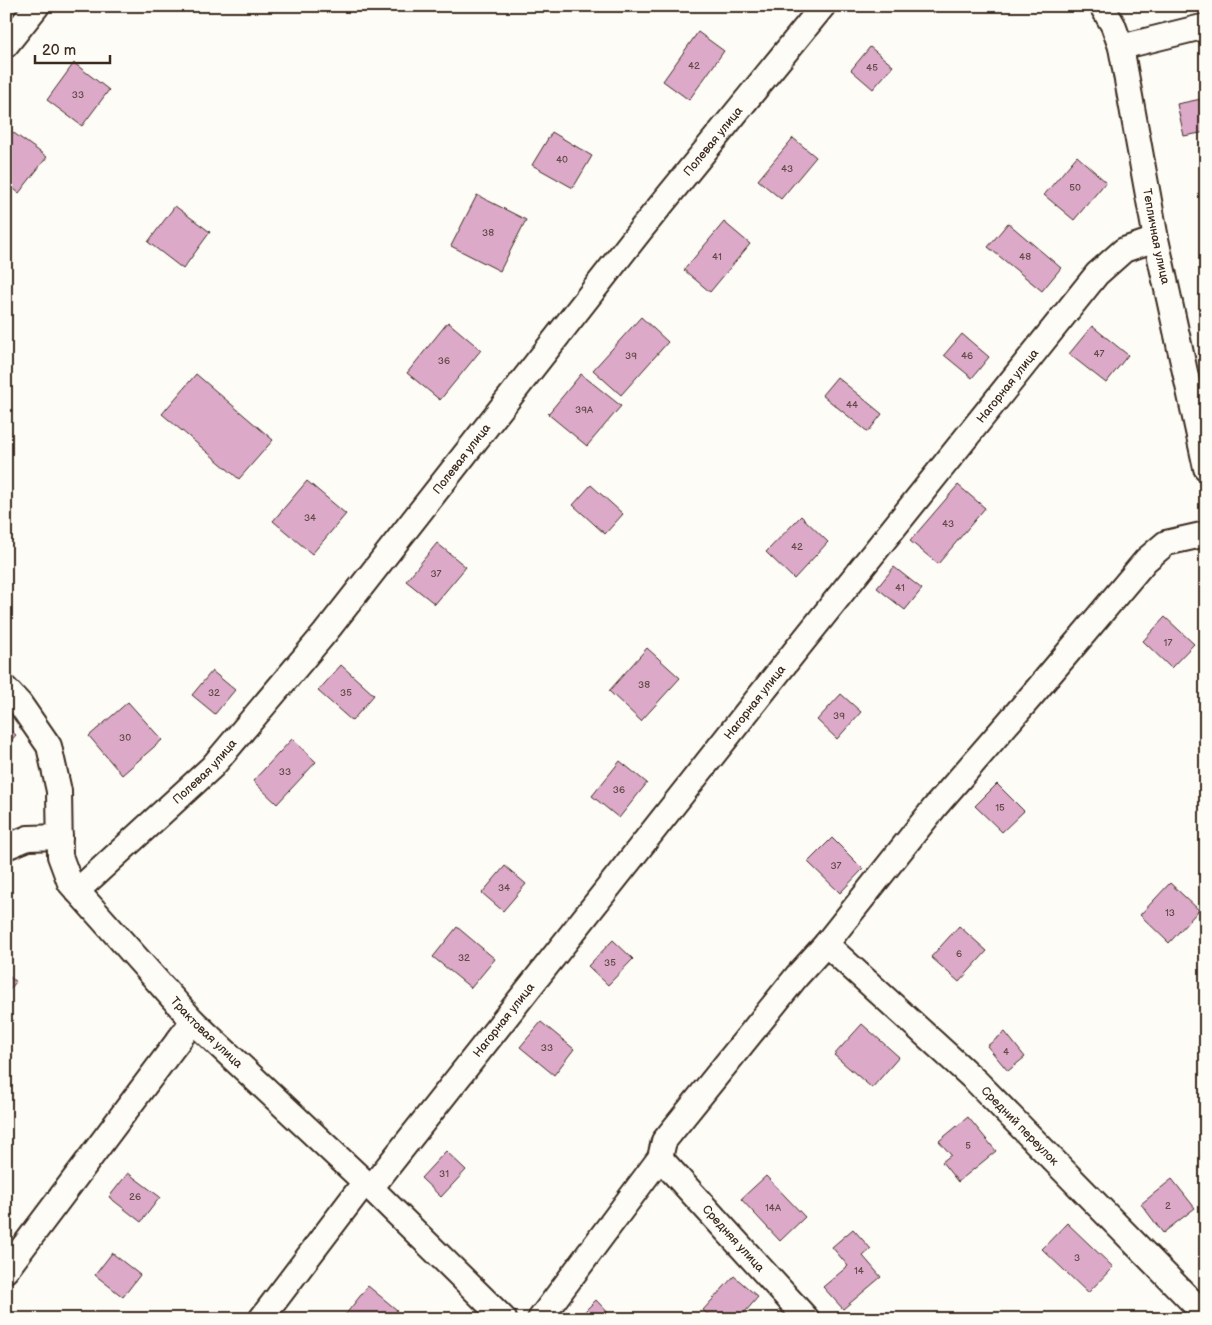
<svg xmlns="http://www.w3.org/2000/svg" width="1212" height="1325" viewBox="0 0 1212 1325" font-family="'Balsamiq Sans',sans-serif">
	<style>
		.building { fill: #dcaac8; stroke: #3b2a1e }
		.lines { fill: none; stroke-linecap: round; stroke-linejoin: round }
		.minor-casing { stroke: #3b2a1e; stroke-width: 28 }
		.minor { stroke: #fdfcf7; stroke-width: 24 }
		.labels { text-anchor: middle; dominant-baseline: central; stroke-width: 4; stroke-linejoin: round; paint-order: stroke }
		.number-label { font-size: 10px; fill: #634a48 }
		.street-label { font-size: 12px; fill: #3b2a1e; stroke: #fdfcf7 }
	</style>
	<rect width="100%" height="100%" fill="#fdfcf7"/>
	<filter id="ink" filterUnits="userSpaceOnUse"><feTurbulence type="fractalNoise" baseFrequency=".02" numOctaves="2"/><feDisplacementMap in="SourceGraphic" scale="10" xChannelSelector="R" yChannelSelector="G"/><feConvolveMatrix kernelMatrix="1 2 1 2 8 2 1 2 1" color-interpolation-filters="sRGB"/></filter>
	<g filter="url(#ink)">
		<path class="building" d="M698,32l26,19 -35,49 -26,-19z
			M870,47l23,19 -20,23 -22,-19z
			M74,63l35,27 -27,36 -35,-26z
			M1206,98v34l-22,4 -7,-32z
			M11,131l36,26 -28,36 -13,-10v-45z
			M552,132l40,24 -19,32 -41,-23z
			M793,138l23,19 -35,42 -23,-19z
			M1077,156l29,26 -32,38 -30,-25z
			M477,195l49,25 -26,51 -49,-25z
			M175,206l35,26 -27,37 -35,-27z
			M724,222l26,22 -40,48 -26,-22z
			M1008,223l53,45 -19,23 -54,-44z
			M641,317l27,25 -47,53 -28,-25z
			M448,322l33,28 -41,50 -33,-27z
			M1092,326l36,29 -22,28 -37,-29z
			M962,334l27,23 -17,21 -28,-23z
			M196,374l77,66 -34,39 -77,-65z
			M581,374l40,32 -34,40 -39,-32z
			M837,377l45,37 -14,18 -46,-37z
			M307,481l39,33 -34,40 -39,-33z
			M591,485l32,29 -18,20 -32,-29z
			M958,485l27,23 -47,56 -28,-23z
			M801,516l27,26 -34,37 -28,-27z
			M437,543l29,24 -31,37 -29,-23z
			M894,567l28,22 -17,21 -28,-22z
			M1165,617l29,27 -23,24 -28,-27z
			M647,648l33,30 -39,43 -32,-30z
			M341,665l33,30 -22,26 -34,-30z
			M212,671l23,19 -20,24 -23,-19z
			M841,694l20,18 -24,27 -20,-19z
			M128,702l34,38 -40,35 -33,-39z
			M6,726l10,9 -10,11z
			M292,739l24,23 -39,42 -24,-23z
			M620,761l27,22 -28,35 -27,-22z
			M997,784l27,27 -22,21 -27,-26z
			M832,838l31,31 -23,24 -32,-31z
			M505,866l21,18 -23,27 -21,-18z
			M1170,883l29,27 -30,33 -29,-28z
			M959,926l28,25 -28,31 -28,-25z
			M457,927l38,32 -24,29 -38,-31z
			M613,940l20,19 -25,26 -20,-19z
			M6,974l10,8 -10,12z
			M541,1022l33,27 -20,26 -34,-28z
			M862,1024l37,33 -27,31 -38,-33z
			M1005,1032l20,25 -17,14 -21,-25z
			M968,1117l28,34 -38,31 -16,-20 9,-7 -12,-14z
			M446,1151l20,19 -25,27 -20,-19z
			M128,1173l32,24 -19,25 -32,-25z
			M766,1176l39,41 -25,24 -39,-42z
			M1172,1179l23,29 -32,25 -22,-29z
			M1067,1223l46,44 -25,26 -46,-44z
			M853,1229l18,20 -8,7 18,21 -38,32 -20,-22 25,-21 -16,-19z
			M112,1253l28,22 -17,22 -28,-22z
			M734,1276l24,21 -19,22h-26l-10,-9z
			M368,1286l29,24 -7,9h-48z
			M596,1300l18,19h-37z"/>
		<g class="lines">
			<defs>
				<g id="minor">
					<path id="s1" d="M1102,6l11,19 8,22 35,192 50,229"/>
					<path d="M6,45l31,-39"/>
					<path d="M1121,47l85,-21"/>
					<path id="s2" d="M6,689l14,15 29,42 10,45 1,65 10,27 123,138 178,167 133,131"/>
					<path d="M6,847l22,-9 32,-1"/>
					<path id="s3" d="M77,891l135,-124 113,-134 318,-406 180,-221"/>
					<path id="s4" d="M826,944l150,137 230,235"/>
					<path id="s5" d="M660,1158l147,161"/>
					<path id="s6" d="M371,1188l425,-538 301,-376 27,-24 32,-11"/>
					<path d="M6,1270l187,-249"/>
					<path d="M261,1319l104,-137"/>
					<path d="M540,1319l120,-161 4,-17 133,-165 29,-32 109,-137 99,-114 112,-133 20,-17 40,-9"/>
				</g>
			</defs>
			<use href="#minor" class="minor-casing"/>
			<use href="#minor" class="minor"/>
		</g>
	</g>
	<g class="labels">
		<g class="number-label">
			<text x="694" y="66">42</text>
			<text x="872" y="68">45</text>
			<text x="78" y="95">33</text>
			<text x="562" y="160">40</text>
			<text x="787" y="169">43</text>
			<text x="1075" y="188">50</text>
			<text x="488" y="233">38</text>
			<text x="717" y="257">41</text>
			<text x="1025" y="257">48</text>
			<text x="1099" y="354">47</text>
			<text x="631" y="356">39</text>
			<text x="967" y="356">46</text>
			<text x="444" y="361">36</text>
			<text x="852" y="405">44</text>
			<text x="584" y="410">39А</text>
			<text x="310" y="518">34</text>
			<text x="948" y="524">43</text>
			<text x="797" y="547">42</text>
			<text x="436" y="574">37</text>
			<text x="900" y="588">41</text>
			<text x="1168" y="643">17</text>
			<text x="644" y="685">38</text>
			<text x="214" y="693">32</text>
			<text x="346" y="693">35</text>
			<text x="839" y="716">39</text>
			<text x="125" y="738">30</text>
			<text x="285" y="772">33</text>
			<text x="619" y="790">36</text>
			<text x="1000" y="808">15</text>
			<text x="836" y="866">37</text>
			<text x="504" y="888">34</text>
			<text x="1170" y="913">13</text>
			<text x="959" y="954">6</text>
			<text x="464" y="958">32</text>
			<text x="610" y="963">35</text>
			<text x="547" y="1048">33</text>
			<text x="1006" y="1052">4</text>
			<text x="968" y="1146">5</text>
			<text x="444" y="1174">31</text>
			<text x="135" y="1197">26</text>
			<text x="1168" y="1206">2</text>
			<text x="773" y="1208">14А</text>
			<text x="1077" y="1258">3</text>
			<text x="859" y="1271">14</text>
		</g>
		<g class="street-label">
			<text stroke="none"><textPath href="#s3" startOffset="985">Полевая улица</textPath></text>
			<text stroke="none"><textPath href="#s1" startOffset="238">Тепличная улица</textPath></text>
			<text stroke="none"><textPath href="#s6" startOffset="1024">Нагорная улица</textPath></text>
			<text stroke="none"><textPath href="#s3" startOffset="580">Полевая улица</textPath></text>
			<text stroke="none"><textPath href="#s6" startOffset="619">Нагорная улица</textPath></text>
			<text stroke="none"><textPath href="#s3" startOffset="175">Полевая улица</textPath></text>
			<text stroke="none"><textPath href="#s6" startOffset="214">Нагорная улица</textPath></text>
			<text stroke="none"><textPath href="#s2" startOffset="414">Трактовая улица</textPath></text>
			<text stroke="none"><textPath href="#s4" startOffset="266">Средний переулок</textPath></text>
			<text stroke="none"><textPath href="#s5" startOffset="109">Средняя улица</textPath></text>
		</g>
	</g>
	<rect width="1212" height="1325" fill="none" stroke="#fdfcf7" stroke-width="25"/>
	<rect x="12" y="12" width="1187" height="1300" fill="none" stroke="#3b2a1e" stroke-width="2" filter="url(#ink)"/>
	<path d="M35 55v8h75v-8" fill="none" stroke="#3b2a1e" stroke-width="2.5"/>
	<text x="42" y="55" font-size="15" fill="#3b2a1e" stroke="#fdfcf7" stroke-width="4" paint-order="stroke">20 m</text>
</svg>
